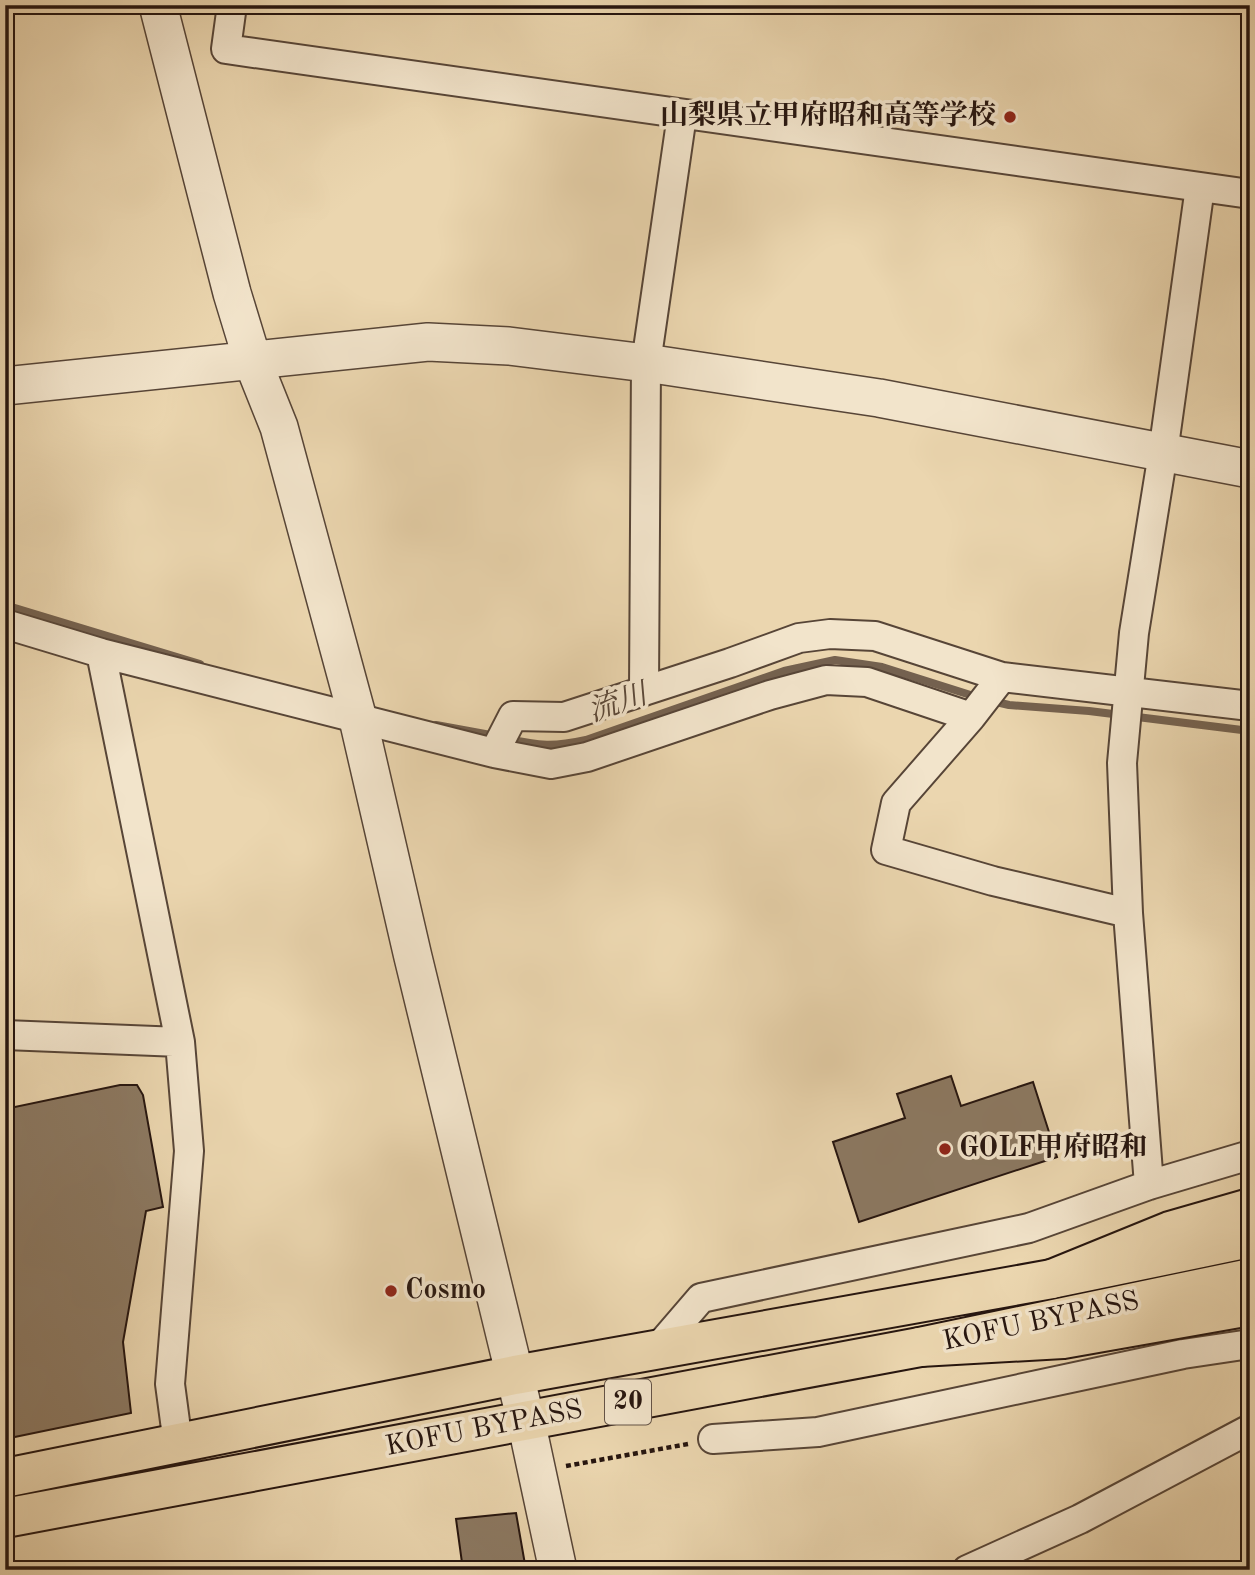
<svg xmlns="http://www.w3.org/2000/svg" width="1255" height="1575" viewBox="0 0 1255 1575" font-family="'Old Standard TT','Noto Serif JP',serif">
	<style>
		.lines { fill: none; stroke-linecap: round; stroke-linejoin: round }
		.stream { stroke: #74614f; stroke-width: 8 }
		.building { fill: #8c7962; stroke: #26150f; stroke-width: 2 }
		.minor-casing { stroke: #574537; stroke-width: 32 }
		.tertiary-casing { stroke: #574537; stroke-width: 40 }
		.trunk-casing { stroke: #26150f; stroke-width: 42 }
		.motorway-casing { stroke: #26150f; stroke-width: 42 }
		.path { stroke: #26150f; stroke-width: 4.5; stroke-dasharray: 5 3.5; stroke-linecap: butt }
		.minor { stroke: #f2e4cb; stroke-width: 28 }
		.tertiary { stroke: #f2e4cb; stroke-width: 37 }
		.trunk { stroke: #ebd6af; stroke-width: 38 }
		.motorway { stroke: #ebd6af; stroke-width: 38 }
		.poi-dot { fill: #8f2418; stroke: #f2e4cb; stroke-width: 2.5 }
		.labels { text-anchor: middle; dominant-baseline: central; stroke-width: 7; stroke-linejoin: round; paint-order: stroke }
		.shield { fill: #f2e4cb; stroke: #635347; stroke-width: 2 }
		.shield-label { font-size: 26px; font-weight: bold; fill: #26150f }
		.poi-label { font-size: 28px; font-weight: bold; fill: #26150f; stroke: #f2e4cb; text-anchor: start }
		.street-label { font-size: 28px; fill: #26150f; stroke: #f2e4cb }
		.water-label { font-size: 30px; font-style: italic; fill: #5a4839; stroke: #f2e4cb }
	</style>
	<rect width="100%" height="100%" fill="#ebd6af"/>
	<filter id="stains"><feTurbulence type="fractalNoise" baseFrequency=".00286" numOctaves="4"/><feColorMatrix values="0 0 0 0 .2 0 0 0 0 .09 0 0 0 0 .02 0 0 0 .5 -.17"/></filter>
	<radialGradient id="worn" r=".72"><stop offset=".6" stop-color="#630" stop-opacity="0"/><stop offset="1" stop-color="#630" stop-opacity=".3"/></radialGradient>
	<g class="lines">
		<path class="stream" d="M5,605l195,59
			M992,701l17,4 80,6 161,20
			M436,725l60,11
			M508,739c31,7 46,8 78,1l198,-69 51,-11 47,7 98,31"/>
	</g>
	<path class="building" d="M951,1076l10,30 72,-24 24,75 -198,65 -26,-80 72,-24 -8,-24z
		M120,1085h17l6,10 20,112 -17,4 -23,131 8,71 -126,26v-330z
		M516,1513l10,57h-63l-7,-51z"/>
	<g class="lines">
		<defs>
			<path id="minor" d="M232,5l-6,44 1024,145
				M5,624l96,29 393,100 19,-37 51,1 166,-54 69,-25 31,-4 45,2 127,41 248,29
				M101,653l79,389 9,109 -19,233 8,60
				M1002,677l-31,40 -75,86 -10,47 107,31 135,32
				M644,691l2,-328 36,-248
				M494,753l57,11 36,-7 183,-62 56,-15 41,2 104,35
				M5,1035l175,7
				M1149,1185l-21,-272 -6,-150 12,-130 29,-180 37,-266
				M658,1348l43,-50 328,-70 120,-43 101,-30
				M713,1439l105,-7 365,-78 67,-10
				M967,1570l113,-51 170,-90"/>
			<path id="tertiary" d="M158,5l74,288 21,69 26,65 79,292 55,238 113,464 32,149
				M5,386l423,-44 81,4 137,17 233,35 371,71"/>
			<path id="trunk" d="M5,1478l510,-103 537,-96 198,-41
				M5,1518l915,-171 330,-69"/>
			<path id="motorway" d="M1052,1279l118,-48 80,-23
				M920,1347l143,-8 187,-33"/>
		</defs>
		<use href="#minor" class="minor-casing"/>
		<use href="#tertiary" class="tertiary-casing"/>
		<use href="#trunk" class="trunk-casing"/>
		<use href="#motorway" class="motorway-casing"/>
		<path class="path" d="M566,1466l122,-22"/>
		<use href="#minor" class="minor"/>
		<use href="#tertiary" class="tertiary"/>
		<use href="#trunk" class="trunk"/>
		<use href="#motorway" class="motorway"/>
	</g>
	<g class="poi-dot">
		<circle cx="1010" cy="117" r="7"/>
		<circle cx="945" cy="1149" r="7"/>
		<circle cx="391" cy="1291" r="7"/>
	</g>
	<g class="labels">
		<rect class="shield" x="605" y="1379.5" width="46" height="45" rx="5"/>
		<g class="shield-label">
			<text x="628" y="1402">20</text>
		</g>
		<g class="poi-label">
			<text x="996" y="117" text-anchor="end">山梨県立甲府昭和高等学校</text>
			<text x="959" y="1149">GOLF甲府昭和</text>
			<text x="405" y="1291">Cosmo</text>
		</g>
		<g class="street-label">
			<text transform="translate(1041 1322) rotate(-12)">KOFU BYPASS</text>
			<text transform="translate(484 1429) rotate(-11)">KOFU BYPASS</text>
		</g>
		<g class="water-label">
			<text transform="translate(618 704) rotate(-19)">流川</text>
		</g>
	</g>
	<rect width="1255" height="1575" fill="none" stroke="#ebd6af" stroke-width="28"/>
	<rect x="7" y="7" width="1241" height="1561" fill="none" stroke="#26150f" stroke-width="3.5"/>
	<rect x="14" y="14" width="1227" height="1547" fill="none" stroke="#26150f" stroke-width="2"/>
	<rect width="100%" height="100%" filter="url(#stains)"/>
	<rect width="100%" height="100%" fill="url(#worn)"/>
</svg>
